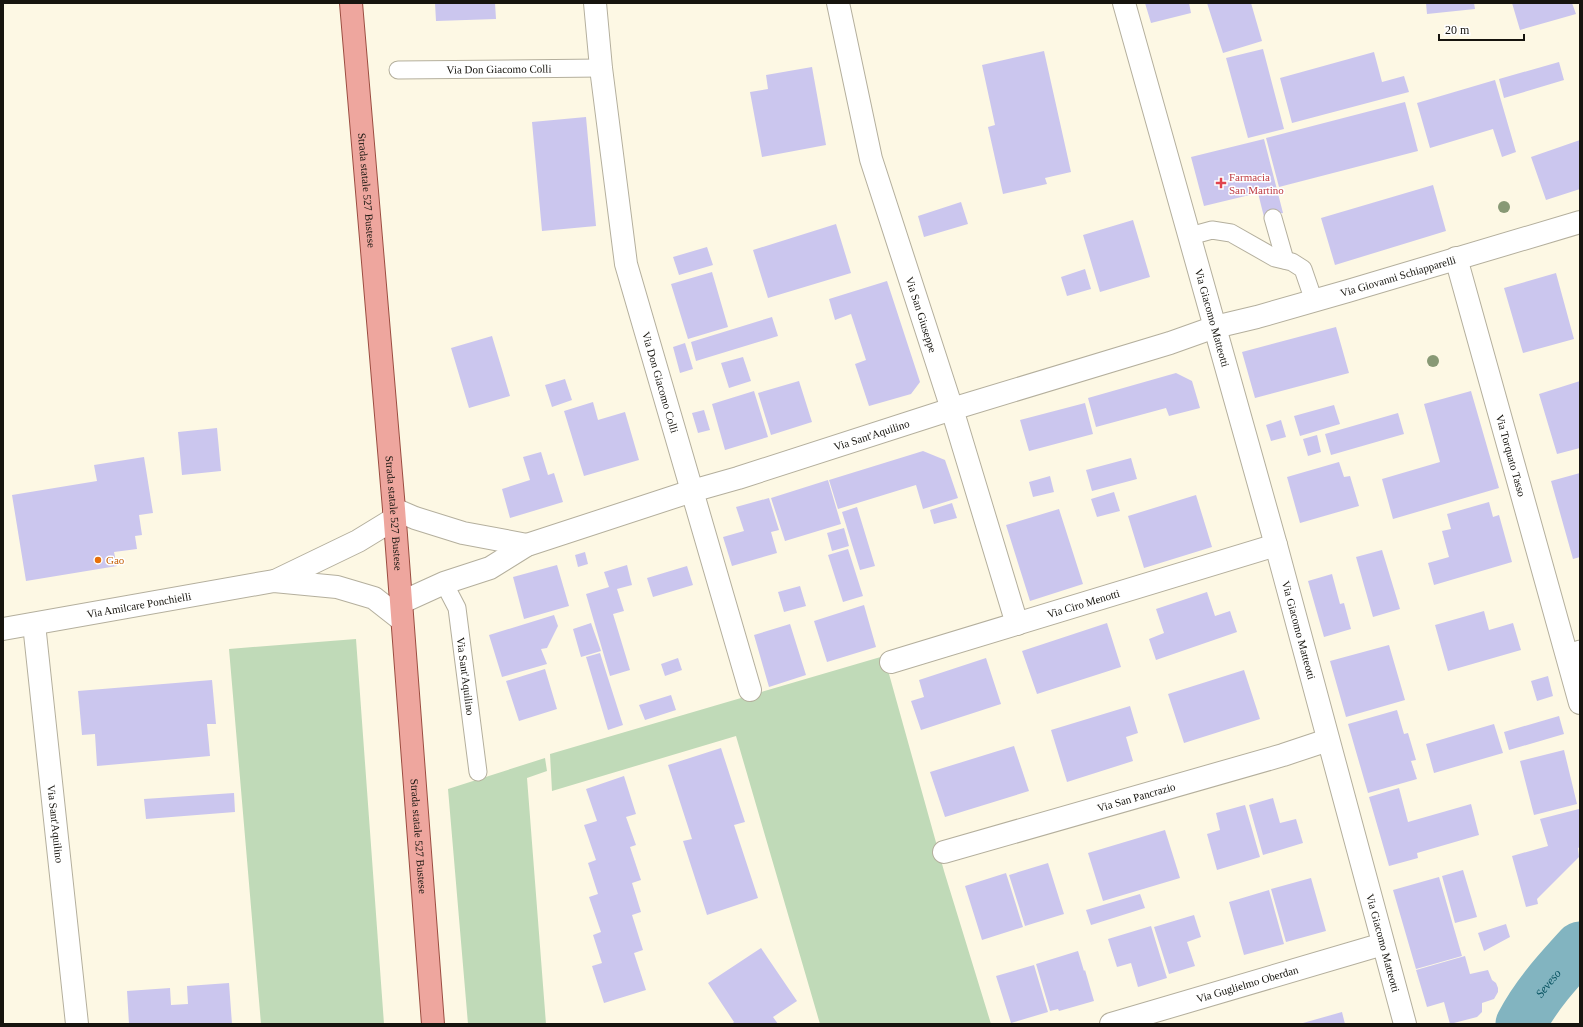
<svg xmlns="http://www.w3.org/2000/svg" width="1583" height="1027" viewBox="0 0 1583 1027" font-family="'Times New Roman',serif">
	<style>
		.green { fill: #c0dab8 }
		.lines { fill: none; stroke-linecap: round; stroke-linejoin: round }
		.river { stroke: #82b4c0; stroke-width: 51 }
		.building { fill: #cbc6ee }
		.service-casing { stroke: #b4af9d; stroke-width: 19 }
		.minor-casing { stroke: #b4af9d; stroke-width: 24 }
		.tertiary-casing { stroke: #b4af9d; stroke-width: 24 }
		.primary-casing { stroke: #9b4d41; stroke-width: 24 }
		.service { stroke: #fff; stroke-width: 17 }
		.minor { stroke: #fff; stroke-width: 22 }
		.tertiary { stroke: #fff; stroke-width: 22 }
		.primary { stroke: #eea69e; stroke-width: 22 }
		.tree { fill: #889975 }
		.health-dot { fill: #e0444e; stroke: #fff; stroke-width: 1.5 }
		.food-dot { fill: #e8710a; stroke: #fff; stroke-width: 1.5 }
		.labels { text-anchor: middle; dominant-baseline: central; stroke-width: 3; stroke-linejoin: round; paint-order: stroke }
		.street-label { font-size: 11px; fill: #16140e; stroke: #fff }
		.health-label { font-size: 11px; fill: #be3a42; stroke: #fff; text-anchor: start }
		.food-label { font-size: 11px; fill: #c56008; stroke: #fff; text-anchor: start }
		.water-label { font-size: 12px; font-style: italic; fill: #04505e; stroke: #fff }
	</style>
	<rect width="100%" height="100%" fill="#fdf8e4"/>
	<path class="green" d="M356,639l28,385h-123l-32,-375z
		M884,656l60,215 47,153h-171l-84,-288 -184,55 -2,-37z
		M545,758l2,13 -20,7 19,246h-78l-20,-235z"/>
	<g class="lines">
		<path class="river" id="s1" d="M1521,1024c15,-29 37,-53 59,-77"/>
	</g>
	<path class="building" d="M435,3h60l1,16 -60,2z
		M1145,3h44l2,10 -40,10z
		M1207,3h44l11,38 -39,12z
		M1426,3h48l1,6 -48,5z
		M1512,3h60l4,11 -56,16z
		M1263,49l21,80 -36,9 -22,-80z
		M1044,51l27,121 -26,6 2,6 -44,10 -15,-67 7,-2 -13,-60z
		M1374,52l8,30 22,-6 5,16 -117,31 -12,-45z
		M1559,62l5,18 -60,18 -5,-19z
		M812,67l14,78 -64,12 -12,-65 18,-3 -2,-14z
		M1495,80l21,72 -14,5 -9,-28 -63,19 -13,-45z
		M1405,102l13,49 -139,36 -13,-49z
		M586,117l10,109 -54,5 -10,-109z
		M1264,139l19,74 -19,4 -6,-24 -54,13 -13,-49z
		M1580,140v49l-34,11 -15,-43z
		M1433,185l13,46 -111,34 -14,-47z
		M961,202l7,22 -44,13 -6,-21z
		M1133,220l17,57 -50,15 -17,-57z
		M836,224l15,49 -83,25 -15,-48z
		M707,247l6,18 -34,10 -6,-18z
		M1085,269l6,20 -24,7 -6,-19z
		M712,272l16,55 -40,12 -17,-55z
		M1556,273l18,66 -51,14 -19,-65z
		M887,281l33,101 -9,12 -42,12 -14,-42 11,-4 -15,-46 -16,6 -6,-21z
		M772,317l6,19 -82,25 -5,-19z
		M1336,327l13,46 -94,25 -13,-46z
		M492,336l18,60 -41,12 -18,-60z
		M685,343l8,26 -13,4 -7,-26z
		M743,357l8,24 -22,7 -8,-25z
		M1176,373l16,8 8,27 -31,8 -3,-8 -70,19 -8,-29z
		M565,379l7,21 -20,7 -7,-22z
		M799,381l13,41 -41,13 -13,-42z
		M1580,381v67l-23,6 -18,-60z
		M754,391l14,46 -43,13 -13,-46z
		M1471,391l28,97 -106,31 -11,-40 58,-17 -16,-58z
		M593,402l5,18 27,-8 14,48 -55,16 -20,-65z
		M1085,403l8,31 -64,17 -9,-31z
		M1334,405l6,19 -40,12 -6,-20z
		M704,410l6,20 -12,3 -6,-20z
		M1398,413l6,21 -73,21 -6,-21z
		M1281,420l5,17 -15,4 -5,-16z
		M217,428l4,43 -39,4 -4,-43z
		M1317,435l4,17 -13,4 -5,-17z
		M923,451l22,9 13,38 -35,11 -7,-24 -78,24 -9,-29z
		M541,452l7,23 6,-2 9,29 -53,16 -8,-29 28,-9 -7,-23z
		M144,457l9,56 -14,2 3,20 -7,1 2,13 -23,3 3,14 -91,15 -14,-86 85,-14 -3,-16z
		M1131,458l6,21 -45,12 -6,-21z
		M1339,462l5,15 6,-1 9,30 -59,17 -13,-46z
		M1580,473v84l-7,2 -22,-78z
		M1050,476l4,16 -21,5 -4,-15z
		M828,480l13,44 -56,17 -14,-43z
		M1114,492l6,19 -23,6 -6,-18z
		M1196,495l16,52 -68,21 -16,-52z
		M769,498l10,32 -8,2 6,21 -45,13 -9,-29 21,-6 -8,-24z
		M1489,502l4,15 6,-2 13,47 -78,23 -6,-22 21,-6 -7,-26 9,-2 -4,-15z
		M952,503l5,15 -23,6 -4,-14z
		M857,507l18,59 -15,4 -18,-58z
		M1059,509l24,75 -53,17 -24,-76z
		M844,528l5,18 -17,5 -5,-18z
		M848,549l15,47 -20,6 -15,-47z
		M1382,550l18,59 -27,8 -17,-60z
		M585,552l3,12 -10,3 -3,-12z
		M557,565l12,41 -45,13 -11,-42z
		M627,565l5,20 -15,4 7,22 -11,3 17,56 -20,6 -24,-82 23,-7 -5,-15z
		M687,566l6,19 -40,12 -6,-19z
		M1332,574l8,30 4,-1 7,26 -27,8 -16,-56z
		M800,586l6,20 -22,6 -6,-20z
		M1207,592l8,24 15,-5 7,21 -81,28 -7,-21 15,-6 -8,-24z
		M864,605l12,42 -49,15 -13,-41z
		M1484,611l5,19 24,-7 8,27 -73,21 -13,-46z
		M554,615l4,11 -11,22 -6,1 6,15 -45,13 -13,-42z
		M591,623l10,28 -20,6 -8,-28z
		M1107,623l14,44 -84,27 -15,-43z
		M790,624l16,51 -37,12 -15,-52z
		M1389,645l16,55 -59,17 -16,-56z
		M600,653l23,72 -15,5 -22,-73z
		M678,658l4,12 -17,6 -4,-12z
		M986,658l15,46 -80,26 -10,-29 13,-4 -5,-17z
		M545,669l12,40 -38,12 -13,-40z
		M1244,670l16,49 -76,24 -16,-49z
		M1548,676l5,20 -16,5 -6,-20z
		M212,680l4,44h-9l3,32 -113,10 -2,-32 -13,1 -4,-44z
		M671,695l5,15 -31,10 -6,-15z
		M1130,706l8,27 -12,4 7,24 -66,21 -16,-52z
		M1397,710l7,24 4,-1 8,27 -5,1 6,18 -49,14 -20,-69z
		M1559,716l5,18 -55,16 -5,-18z
		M1494,724l9,29 -69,20 -8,-29z
		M1014,746l15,45 -84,26 -15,-45z
		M721,748l24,74 -11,3 24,73 -51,17 -24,-74 9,-2 -24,-74z
		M1564,750l13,54 -43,11 -14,-54z
		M624,776l12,38 -10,3 10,28 -6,2 11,33 -9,3 9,29 -9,3 11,35 -9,3 12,37 -42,13 -12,-37 10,-3 -9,-28 8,-3 -12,-35 9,-3 -10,-31 8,-3 -12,-35 13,-4 -11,-32z
		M1399,788l9,34 63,-18 8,31 -62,18 1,5 -29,8 -20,-69z
		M234,793l1,19 -89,7 -2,-20z
		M1273,798l7,25 16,-4 7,24 -40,12 -14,-50z
		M1245,805l15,52 -43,13 -10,-36 13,-4 -4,-17z
		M1579,809l1,38 -2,1 1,9 -42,42 1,5 -12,3 -14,-51 36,-10 -8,-27z
		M1165,830l15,48 -77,23 -15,-48z
		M1048,863l16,51 -39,12 -16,-51z
		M1463,870l14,47 -22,6 -13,-47z
		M1006,873l17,54 -41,13 -17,-54z
		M1439,877l23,79 -46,13 -23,-79z
		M1311,878l15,53 -40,11 -15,-53z
		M1269,890l15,54 -40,11 -15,-53z
		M1140,894l5,14 -54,17 -5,-15z
		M1194,915l7,22 -14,5 8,24 -26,8 -15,-47z
		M1506,924l4,13 -26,14 -6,-18z
		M1151,926l16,52 -29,9 -7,-24 -14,4 -9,-28z
		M761,948l36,53 -24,16 5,7h-46l2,-2 -26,-39z
		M1078,951l6,20 1,-1 9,31 -35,10 -1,-2 -8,2 -14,-47z
		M1465,956l5,18 18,-4 4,10 4,3 2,5v4l-4,7 -12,4v9l-5,5 -27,7 -6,-22 -17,5 -11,-37z
		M1034,965l14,47 -37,11 -15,-47z
		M229,983l3,41h-103l-2,-33 43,-3 1,17 17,-1 -1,-18z
		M1342,1012l3,12h-42v-1z"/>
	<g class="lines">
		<defs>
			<g id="service">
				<path id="s2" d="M398,70l203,-2"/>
				<path d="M1273,218l12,42"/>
				<path d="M1190,236l22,-6 19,3 44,25 17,4 11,7 11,32"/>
				<path id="s3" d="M444,583l13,25 21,164"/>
				<path d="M1565,654l15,-5"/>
			</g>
			<g id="minor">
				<path id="s4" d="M595,3l6,65 25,196 124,426"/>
				<path id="s5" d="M838,3l33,156 81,250 65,215"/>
				<path id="s6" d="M1456,258l124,445"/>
				<path d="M394,509l21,9 48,15 64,12"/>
				<path d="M275,581l83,-40 36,-22"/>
				<path id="s7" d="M400,603l44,-20 46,-15 37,-23 165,-54 46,-13 214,-69 218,-66 45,-16 42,-10 91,-26 232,-69"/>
				<path id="s8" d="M34,624l43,400"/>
				<path id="s9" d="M3,629l271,-48 63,6 37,11 28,22"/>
				<path id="s10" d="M891,662l385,-117"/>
				<path id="s11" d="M944,852l339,-97 45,-15"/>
				<path id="s12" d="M1111,1024l272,-80"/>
			</g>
			<g id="tertiary">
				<path id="s13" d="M1124,3l152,542 129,479"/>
			</g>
			<g id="primary">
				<path id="s14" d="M351,3l43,506 39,515"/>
			</g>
		</defs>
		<use href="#service" class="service-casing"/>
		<use href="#minor" class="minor-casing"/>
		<use href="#tertiary" class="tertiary-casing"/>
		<use href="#primary" class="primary-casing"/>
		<use href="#service" class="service"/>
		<use href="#minor" class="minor"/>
		<use href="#tertiary" class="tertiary"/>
		<use href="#primary" class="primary"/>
	</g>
	<g class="tree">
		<circle cx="1504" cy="207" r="6"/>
		<circle cx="1433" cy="361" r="6"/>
	</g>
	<path class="health-dot" d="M1219 177h4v4h4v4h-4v4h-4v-4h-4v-4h4z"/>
	<circle class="food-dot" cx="98" cy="560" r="4"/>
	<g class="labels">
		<g class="street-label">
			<text stroke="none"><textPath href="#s2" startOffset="101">Via Don Giacomo Colli</textPath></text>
			<text stroke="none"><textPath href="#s14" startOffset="188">Strada statale 527 Bustese</textPath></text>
			<text stroke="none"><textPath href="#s7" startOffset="1052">Via Giovanni Schiapparelli</textPath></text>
			<text stroke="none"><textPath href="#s5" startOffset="323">Via San Giuseppe</textPath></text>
			<text stroke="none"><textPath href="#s13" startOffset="327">Via Giacomo Matteotti</textPath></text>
			<text stroke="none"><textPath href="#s4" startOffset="386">Via Don Giacomo Colli</textPath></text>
			<text stroke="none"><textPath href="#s7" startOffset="502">Via Sant'Aquilino</textPath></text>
			<text stroke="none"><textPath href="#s6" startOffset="205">Via Torquato Tasso</textPath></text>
			<text stroke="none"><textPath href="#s14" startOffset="512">Strada statale 527 Bustese</textPath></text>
			<text stroke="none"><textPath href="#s10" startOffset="201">Via Ciro Menotti</textPath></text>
			<text stroke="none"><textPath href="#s9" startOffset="138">Via Amilcare Ponchielli</textPath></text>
			<text stroke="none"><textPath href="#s13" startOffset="651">Via Giacomo Matteotti</textPath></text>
			<text stroke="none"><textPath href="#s3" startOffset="97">Via Sant'Aquilino</textPath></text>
			<text stroke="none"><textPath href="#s11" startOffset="200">Via San Pancrazio</textPath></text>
			<text stroke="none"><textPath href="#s8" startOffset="201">Via Sant'Aquilino</textPath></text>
			<text stroke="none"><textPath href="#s14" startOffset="836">Strada statale 527 Bustese</textPath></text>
			<text stroke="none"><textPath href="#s13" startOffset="975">Via Giacomo Matteotti</textPath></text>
			<text stroke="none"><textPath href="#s12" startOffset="142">Via Guglielmo Oberdan</textPath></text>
		</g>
		<g class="health-label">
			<text x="1229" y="177">Farmacia<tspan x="1229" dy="13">San Martino</tspan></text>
		</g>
		<g class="food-label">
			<text x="106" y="560">Gao</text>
		</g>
		<g class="water-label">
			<text stroke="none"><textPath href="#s1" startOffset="49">Seveso</textPath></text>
		</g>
	</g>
	<rect width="1583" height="1027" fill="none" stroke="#16140e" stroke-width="8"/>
	<path d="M1439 34v6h85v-6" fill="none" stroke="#16140e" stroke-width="2"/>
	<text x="1445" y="34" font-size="12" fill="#16140e" stroke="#ffffff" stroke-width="3" paint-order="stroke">20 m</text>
</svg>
